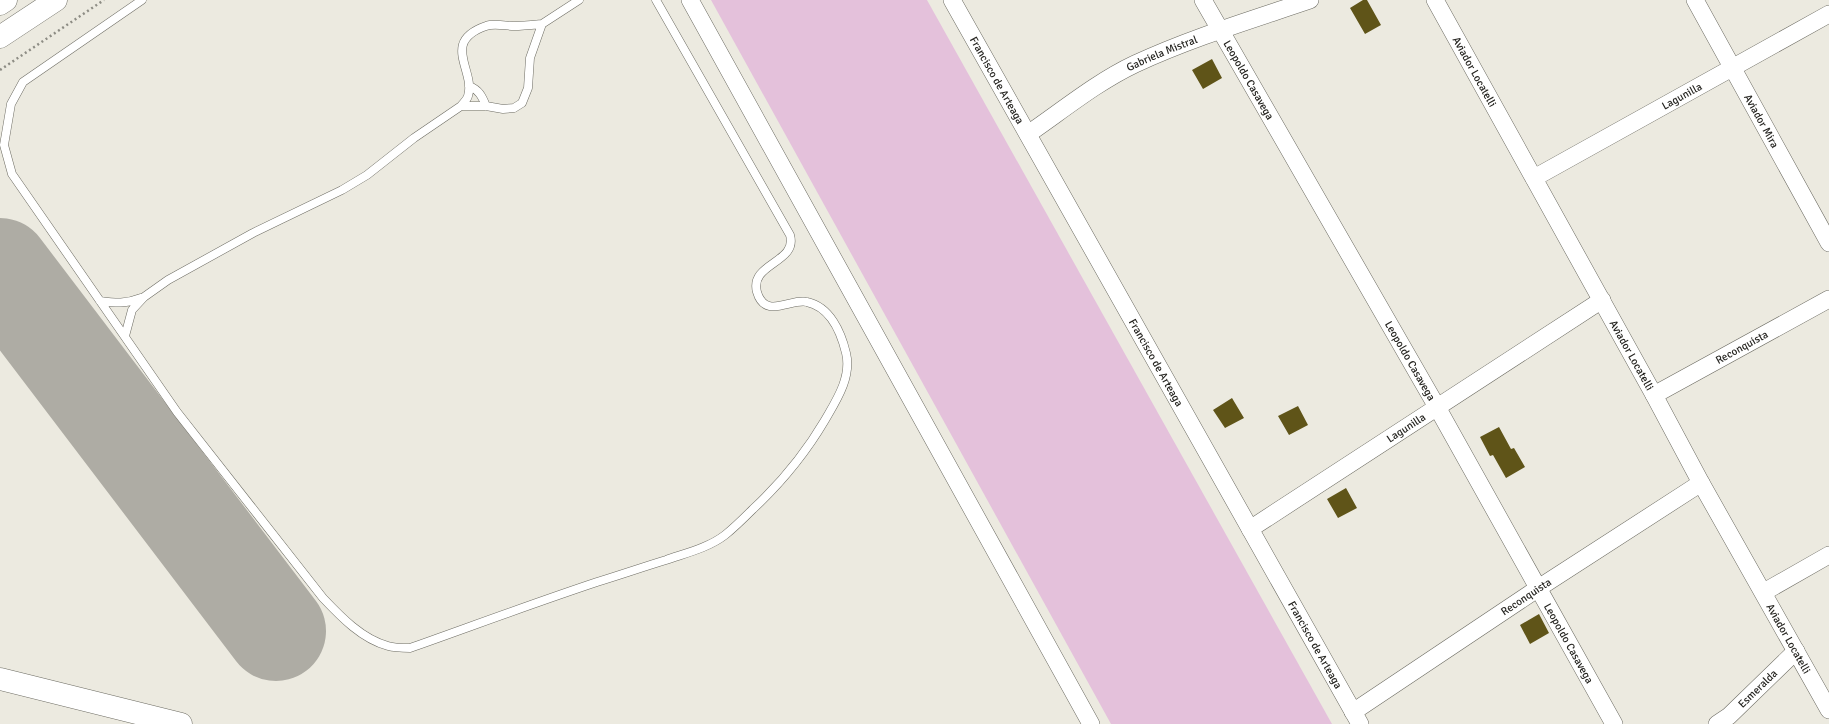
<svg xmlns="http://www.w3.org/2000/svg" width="1829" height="724" viewBox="0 0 1829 724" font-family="Signika,sans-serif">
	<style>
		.green { fill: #e4c1db }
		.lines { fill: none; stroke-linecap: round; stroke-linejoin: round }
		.runway { stroke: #aeaca4; stroke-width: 100 }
		.building { fill: #5f5418 }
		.lane-casing { stroke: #6d6c63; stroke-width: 9 }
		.street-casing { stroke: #6d6c63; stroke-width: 18 }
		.primary-casing { stroke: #6d6c63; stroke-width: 23 }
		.highway-casing { stroke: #6d6c63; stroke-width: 23 }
		.path { stroke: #8d8c84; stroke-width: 2.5; stroke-dasharray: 2 3; stroke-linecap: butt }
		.lane { stroke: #fff; stroke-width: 8 }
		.street { stroke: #fff; stroke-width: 17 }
		.primary { stroke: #fff; stroke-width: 22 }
		.highway { stroke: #fff; stroke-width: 22 }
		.labels { text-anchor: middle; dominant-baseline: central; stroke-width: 4; stroke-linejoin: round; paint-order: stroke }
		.street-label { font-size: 11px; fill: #262521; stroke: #eceae0 }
	</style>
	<rect width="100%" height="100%" fill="#eceae0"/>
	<path class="green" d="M711,0h216l405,724h-221z"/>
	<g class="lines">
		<path class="runway" d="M0,268l276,363"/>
	</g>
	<path class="building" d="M1363,0h4l14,25 -16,9 -15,-26z
		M1212,59l10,19 -19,11 -11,-19z
		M1232,398l12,20 -19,10 -12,-18z
		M1298,406l10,19 -19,10 -11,-19z
		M1499,427l12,22 3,-1 11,19 -19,11 -13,-23 -3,1 -10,-19z
		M1346,488l11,20 -19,10 -11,-19z
		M1539,614l10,19 -19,11 -10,-19z"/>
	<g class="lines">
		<defs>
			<path id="lane" d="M142,0l-119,82 -12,22 -7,41 8,29 165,238 146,186c18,19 39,41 65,48 7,2 15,2 22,2 62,-22 124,-45 187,-66 23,-7 46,-15 69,-22 20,-7 42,-12 59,-25 10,-8 19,-17 28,-26 29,-27 52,-55 72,-89 11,-19 27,-43 21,-67 -5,-21 -16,-46 -39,-51 -16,-4 -42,18 -50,-10 -8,-29 41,-29 33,-57l-134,-235
				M469,86c10,4 13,10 17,20
				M461,106c2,-3 6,-6 7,-10 8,-25 -28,-54 18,-70 8,-3 20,0 28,0 9,0 18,-1 28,-2
				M100,301c16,2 26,3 41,-3
				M125,336l7,-26 12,-13 24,-17 85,-47 89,-43 25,-15 47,-37 47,-32h25l17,3 11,-1 8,-5 6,-15 2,-30 12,-34 37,-24"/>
			<g id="street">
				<path d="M690,0l401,724"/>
				<path id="s1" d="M952,0l408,724"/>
				<path id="s2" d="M1203,0l234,407 177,317"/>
				<path id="s3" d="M1435,0l219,395 47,88 128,227"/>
				<path id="s4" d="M1695,0l134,243"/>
				<path id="s5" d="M1028,134c35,-24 69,-52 107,-70 56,-26 116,-44 175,-64"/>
				<path id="s6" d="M1534,178l295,-164"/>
				<path id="s7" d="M1654,395l175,-96"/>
				<path id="s8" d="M1250,529l352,-229"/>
				<path d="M1764,592l65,-37"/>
				<path id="s9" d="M1353,712l184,-123 164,-106"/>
				<path id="s10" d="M1717,724l12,-8 67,-65"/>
			</g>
			<path id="primary" d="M0,4l6,-4
				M0,37l56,-37"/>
			<path id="highway" d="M0,679l181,45"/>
		</defs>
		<use href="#lane" class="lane-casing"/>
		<use href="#street" class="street-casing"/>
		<use href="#primary" class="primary-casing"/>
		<use href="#highway" class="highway-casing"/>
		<path class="path" d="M0,70l104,-70"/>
		<use href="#lane" class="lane"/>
		<use href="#street" class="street"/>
		<use href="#primary" class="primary"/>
		<use href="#highway" class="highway"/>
	</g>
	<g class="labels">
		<g class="street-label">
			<text stroke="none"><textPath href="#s5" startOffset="157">Gabriela Mistral</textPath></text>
			<text stroke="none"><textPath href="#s3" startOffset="82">Aviador Locatelli</textPath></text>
			<text stroke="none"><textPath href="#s1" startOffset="92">Francisco de Arteaga</textPath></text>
			<text stroke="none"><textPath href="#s2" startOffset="92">Leopoldo Casavega</textPath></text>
			<text stroke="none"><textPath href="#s6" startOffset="169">Lagunilla</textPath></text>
			<text stroke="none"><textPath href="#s4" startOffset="138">Aviador Mira</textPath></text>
			<text stroke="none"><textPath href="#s7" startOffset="100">Reconquista</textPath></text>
			<text stroke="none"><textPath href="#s3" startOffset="406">Aviador Locatelli</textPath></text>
			<text stroke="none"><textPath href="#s2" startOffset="416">Leopoldo Casavega</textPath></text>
			<text stroke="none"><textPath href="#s1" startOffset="416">Francisco de Arteaga</textPath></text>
			<text stroke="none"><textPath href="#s8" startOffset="186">Lagunilla</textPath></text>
			<text stroke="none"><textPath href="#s9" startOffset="208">Reconquista</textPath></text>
			<text stroke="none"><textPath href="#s3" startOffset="730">Aviador Locatelli</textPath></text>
			<text stroke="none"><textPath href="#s1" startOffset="740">Francisco de Arteaga</textPath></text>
			<text stroke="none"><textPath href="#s2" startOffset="740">Leopoldo Casavega</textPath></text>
			<text stroke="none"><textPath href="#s10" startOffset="54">Esmeralda</textPath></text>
		</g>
	</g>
</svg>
